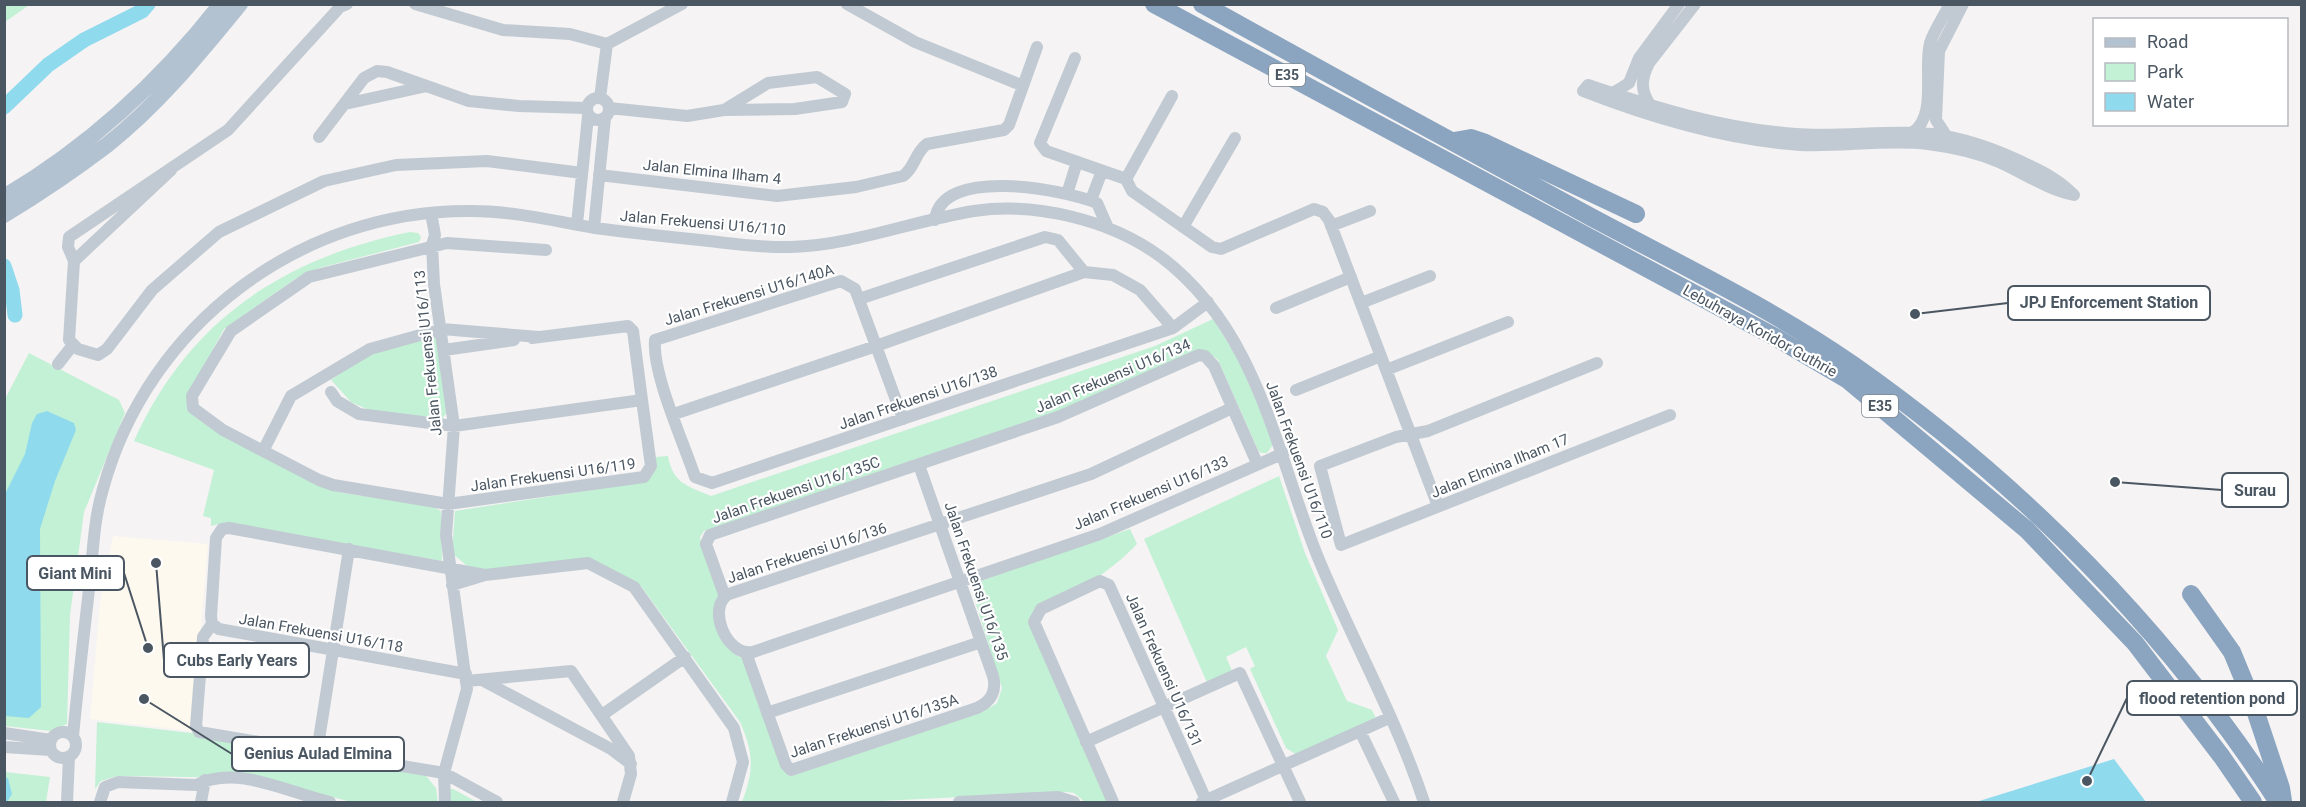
<svg xmlns="http://www.w3.org/2000/svg" width="2306" height="807" viewBox="0 0 2306 807" font-family="Roboto,sans-serif">
	<style>
		.commercial { fill: #fdf9ef }
		.green { fill: #c3f1d5 }
		.water { fill: #90daee }
		.lines { fill: none; stroke-linecap: round; stroke-linejoin: round }
		.river { stroke: #90daee; stroke-width: 15 }
		.minor { stroke: #c1cad2; stroke-width: 12 }
		.major { stroke: #b3c2d1; stroke-width: 16 }
		.highway { stroke: #8ba5c1; stroke-width: 18 }
		.labels { text-anchor: middle; dominant-baseline: central; stroke-width: 4.5; stroke-linejoin: round; paint-order: stroke }
		.shield { fill: #fff; stroke: #808990; stroke-width: 1.5 }
		.shield-label { font-size: 14px; font-weight: bold; fill: #4a5661 }
		.street-label { font-size: 15px; fill: #4a5661; stroke: #fff }
		.leader { fill: none; stroke: #4a5661; stroke-width: 2 }
		.callout-dot { fill: #4a5661; stroke: #fff; stroke-width: 2 }
		.callout { fill: #fff; stroke: #4a5661; stroke-width: 2 }
		.callout-label { font-size: 16px; text-anchor: middle; font-weight: bold; fill: #4a5661 }
	</style>
	<rect width="100%" height="100%" fill="#f5f3f3"/>
	<path class="commercial" d="M113,536l95,8 -16,187 -102,-12 10,-117z"/>
	<path class="green" d="M5,4h24v1l-24,17z
		M410,232l8,1 3,4 -2,5 -100,26 -24,11 -71,50 -37,68 1,11 137,80 17,5 90,13 9,5 1,50 -219,-38 -12,3v-8l-8,-2 11,-46 -80,-29c54,-120 149,-183 276,-209z
		M1213,319l27,43 34,81 -7,10h-6l-3,-3 -40,-90 -11,-9 -139,57 -364,123 -4,6c3,18 16,36 18,55 3,26 -8,51 24,66l46,117 4,1 199,-69 6,-4 5,-15 -31,-100 6,-6 153,-53 7,15c-28,30 -66,50 -101,73l78,185h-29l-11,-9 -7,-1 -208,10h-117c12,-31 12,-49 -2,-80l-99,-136 -46,-25 -92,9 -26,-1 -11,-4 -14,-12 3,-42 182,-28c14,-5 20,-10 19,-26l12,-1c5,28 20,30 43,40l444,-150z
		M434,336l3,3 11,72 -6,8 -71,-8 -20,-9 -20,-22 36,-26z
		M29,353l90,47 6,13 -41,99 -14,103 -3,109 -16,7 -46,-5v-327z
		M1279,476l26,77 33,77 -12,26 21,45 25,9 5,10 -80,35 -11,-7 -36,-79 5,-3 -9,-19 -20,10 8,18 -25,12 -65,-148z
		M97,722l94,11 235,43 10,12 2,14h-86l-96,-24 -139,-2 -16,5 -6,8z
		M5,772l45,5 -4,25h-41z
		M450,789h3l24,13h-29z"/>
	<path class="water" d="M47,411l27,12 2,7 -21,51 -15,48 1,178 -12,11 -24,-2v-222l20,-40 7,-31 5,-9z
		M2114,759l32,43h-170z
		M5,777l3,1 4,16 -5,8h-2z"/>
	<g class="lines">
		<path class="river" d="M4,107l44,-42 36,-25 58,-29 6,-7
			M4,266l8,24 3,25"/>
		<path class="minor" d="M415,4l88,26 67,4 37,10
			M847,4l68,38 106,43
			M607,44l75,-40
			M1075,58l-35,85 6,8 80,28 6,12 80,56 9,2 93,-40 9,3 6,8 109,286
			M1588,85c67,23 137,44 208,49 41,3 83,-3 124,-1 35,2 68,13 100,28 21,10 37,17 54,34 -28,-6 -50,-22 -75,-33 -23,-10 -47,-15 -71,-18 -42,-5 -86,3 -128,1 -74,-5 -148,-27 -217,-54z
			M1613,93l16,-10 10,-25 40,-54
			M587 109a11 11 0 1 1 22 0a11 11 0 1 1-22 0Z
			M600,98l7,-54
			M345,104l82,-18
			M1651,106c-11,-15 -10,-27 -2,-43l46,-59
			M609,108l78,8 37,-6 71,-1 47,-7 3,-8 -28,-17 -49,6 -44,27
			M1912,133c26,-17 11,-64 18,-90 4,-13 14,-27 20,-39
			M319,137l45,-59 13,-7 10,1 82,29 50,5 67,2
			M1947,137l-11,-17 3,-69 24,-47
			M171,170l-97,91 -6,-14 1,-10 159,-107 112,-123 7,-3
			M599,175l178,21 79,-9 47,-11c12,-8 12,-24 24,-32l77,-14 5,-5 28,-78
			M1126,179l46,-83
			M1067,194l10,-32
			M1091,200l11,-29
			M431,213l4,22 -3,10 2,39 20,142 -8,109 21,154 -23,84 1,29
			M935,220c6,-54 127,-31 162,-17l11,25
			M577,224l11,-108
			M1331,226l39,-15
			M1183,227l52,-89
			M594,228l11,-110
			M74,261l-5,79 9,9 20,6 9,-6 45,-59 67,-58 105,-51 72,-16 91,-4 95,12
			M859,299l186,-62 13,3 26,32 29,3 27,15 33,38
			M1361,303l69,-27
			M1276,308l75,-31
			M532,338l96,-12 5,5 9,69
			M444,350l70,-10
			M1597,363l-169,68 -32,6 -76,29 21,79 329,-130
			M58,364l15,-19
			M1386,370l122,-48
			M1296,390l85,-34
			M331,392l6,9 22,13 95,12 188,-26 9,66 -7,11 -196,27 -115,-19 -14,-5 -96,-50 -30,-22 -1,-12 39,-65 78,-54 138,-34 99,7
			M1232,408l-141,66 -362,120c-23,12 -3,63 24,58l347,-118 184,-81
			M674,414l202,-68 208,-74
			M903,419l-48,-130 -14,-8 -186,59c-3,34 29,103 40,137l17,6 461,-155 35,-26
			M263,451l28,-55 79,-47 72,-20 97,8
			M452,585l33,-10 103,-12 46,24 100,141 9,34 -11,40
			M725,597l-19,-53 4,-9 348,-118 141,-62 6,1 9,10 43,97
			M212,624l-9,13 -7,89 3,6 245,41 53,29
			M746,653l40,112 5,5 186,-62c14,-6 20,-17 16,-32l-74,-211
			M466,674l-247,-45 -7,-5 -1,-8 5,-78 6,-9 7,-1 256,47
			M482,680l129,69 20,15
			M467,681l104,-10 58,85 2,18 -8,28
			M767,713l214,-71
			M602,715l83,-58
			M1360,731l34,71
			M50 745a13 13 0 1 1 26 0a13 13 0 1 1-26 0Z
			M4,733l47,7
			M73,736c5,-52 11,-103 17,-155 3,-31 4,-62 13,-92 45,-165 198,-280 369,-278 41,0 83,10 123,17 38,5 76,9 114,13 27,3 55,7 82,6 63,-2 121,-26 183,-36 62,-9 137,9 187,46 97,73 114,193 156,298 34,83 79,162 107,247
			M1086,742l154,-69 60,129
			M4,747l47,3
			M317,752l32,-203
			M67,802l2,-45
			M100,802l5,-15 13,-5 78,3c42,-21 92,8 134,17
			M201,802l4,-22
			M959,802l99,-5 16,5
			M1113,802l-79,-180 7,-13 59,-28 9,4 98,217
			M1202,802l187,-84"/>
		<path class="major" d="M4,197c86,-51 156,-115 217,-193
			M4,215c36,-22 70,-45 103,-70 51,-40 92,-91 133,-141"/>
		<path class="highway" d="M1154,4l621,333 73,43 179,150 108,113 87,114 31,45
			M1202,4c129,72 259,143 389,213 88,47 180,91 262,148 168,118 314,265 425,437
			M1454,141l17,-3 12,4 153,72
			M2191,594l41,58 19,46 30,90 2,13"/>
	</g>
	<g class="labels">
		<g class="shield">
			<rect x="1269" y="64" width="36" height="22" rx="4.5"/>
			<rect x="1862" y="395" width="36" height="22" rx="4.5"/>
		</g>
		<g class="shield-label">
			<text x="1287" y="75">E35</text>
			<text x="1880" y="406">E35</text>
		</g>
		<g class="street-label">
			<text transform="translate(712 172) rotate(6)">Jalan Elmina Ilham 4</text>
			<text transform="translate(703 223) rotate(5)">Jalan Frekuensi U16/110</text>
			<text transform="translate(749 295) rotate(-17)">Jalan Frekuensi U16/140A</text>
			<text transform="translate(1760 331) rotate(29)">Lebuhraya Koridor Guthrie</text>
			<text transform="translate(428 353) rotate(-96)">Jalan Frekuensi U16/113</text>
			<text transform="translate(1113 376) rotate(-23)">Jalan Frekuensi U16/134</text>
			<text transform="translate(918 398) rotate(-19)">Jalan Frekuensi U16/138</text>
			<text transform="translate(1299 460) rotate(70)">Jalan Frekuensi U16/110</text>
			<text transform="translate(1500 466) rotate(-22)">Jalan Elmina Ilham 17</text>
			<text transform="translate(553 475) rotate(-8)">Jalan Frekuensi U16/119</text>
			<text transform="translate(796 490) rotate(-19)">Jalan Frekuensi U16/135C</text>
			<text transform="translate(1151 493) rotate(-23)">Jalan Frekuensi U16/133</text>
			<text transform="translate(807 553) rotate(-18)">Jalan Frekuensi U16/136</text>
			<text transform="translate(976 581) rotate(71)">Jalan Frekuensi U16/135</text>
			<text transform="translate(321 633) rotate(10)">Jalan Frekuensi U16/118</text>
			<text transform="translate(1164 670) rotate(66)">Jalan Frekuensi U16/131</text>
			<text transform="translate(874 726) rotate(-18)">Jalan Frekuensi U16/135A</text>
		</g>
	</g>
	<path class="leader" d="M1915 314L2008 303M2115 482L2222 490M148 648L124 573M156 563L164 660M2087 781L2127 698M144 699L232 754"/>
	<g class="callout-dot">
		<circle cx="1915" cy="314" r="6"/>
		<circle cx="2115" cy="482" r="6"/>
		<circle cx="148" cy="648" r="6"/>
		<circle cx="156" cy="563" r="6"/>
		<circle cx="2087" cy="781" r="6"/>
		<circle cx="144" cy="699" r="6"/>
	</g>
	<g class="callout">
		<rect x="2008" y="286" width="202" height="34" rx="6"/>
		<rect x="2222" y="473" width="66" height="34" rx="6"/>
		<rect x="27" y="556" width="97" height="34" rx="6"/>
		<rect x="164" y="643" width="145" height="34" rx="6"/>
		<rect x="2127" y="681" width="170" height="34" rx="6"/>
		<rect x="232" y="737" width="172" height="34" rx="6"/>
	</g>
	<g class="callout-label">
		<text x="2109" y="308">JPJ Enforcement Station</text>
		<text x="2255" y="496">Surau</text>
		<text x="75" y="579">Giant Mini</text>
		<text x="237" y="666">Cubs Early Years</text>
		<text x="2212" y="704">flood retention pond</text>
		<text x="318" y="759">Genius Aulad Elmina</text>
	</g>
	<rect width="2306" height="807" fill="none" stroke="#4a5661" stroke-width="12"/>
	<rect x="2093" y="18" width="195" height="108" fill="#ffffff" stroke="#b7bbc0" stroke-width="1.5"/>
	<rect x="2105" y="38" width="30" height="9" fill="#b3c2d1" stroke="#b7bbc0" stroke-width="1.5"/>
	<text x="2147" y="48" font-size="18" fill="#4a5661">Road</text>
	<rect x="2105" y="63" width="30" height="18" fill="#c3f1d5" stroke="#b7bbc0" stroke-width="1.5"/>
	<text x="2147" y="78" font-size="18" fill="#4a5661">Park</text>
	<rect x="2105" y="93" width="30" height="18" fill="#90daee" stroke="#b7bbc0" stroke-width="1.5"/>
	<text x="2147" y="108" font-size="18" fill="#4a5661">Water</text>
</svg>
